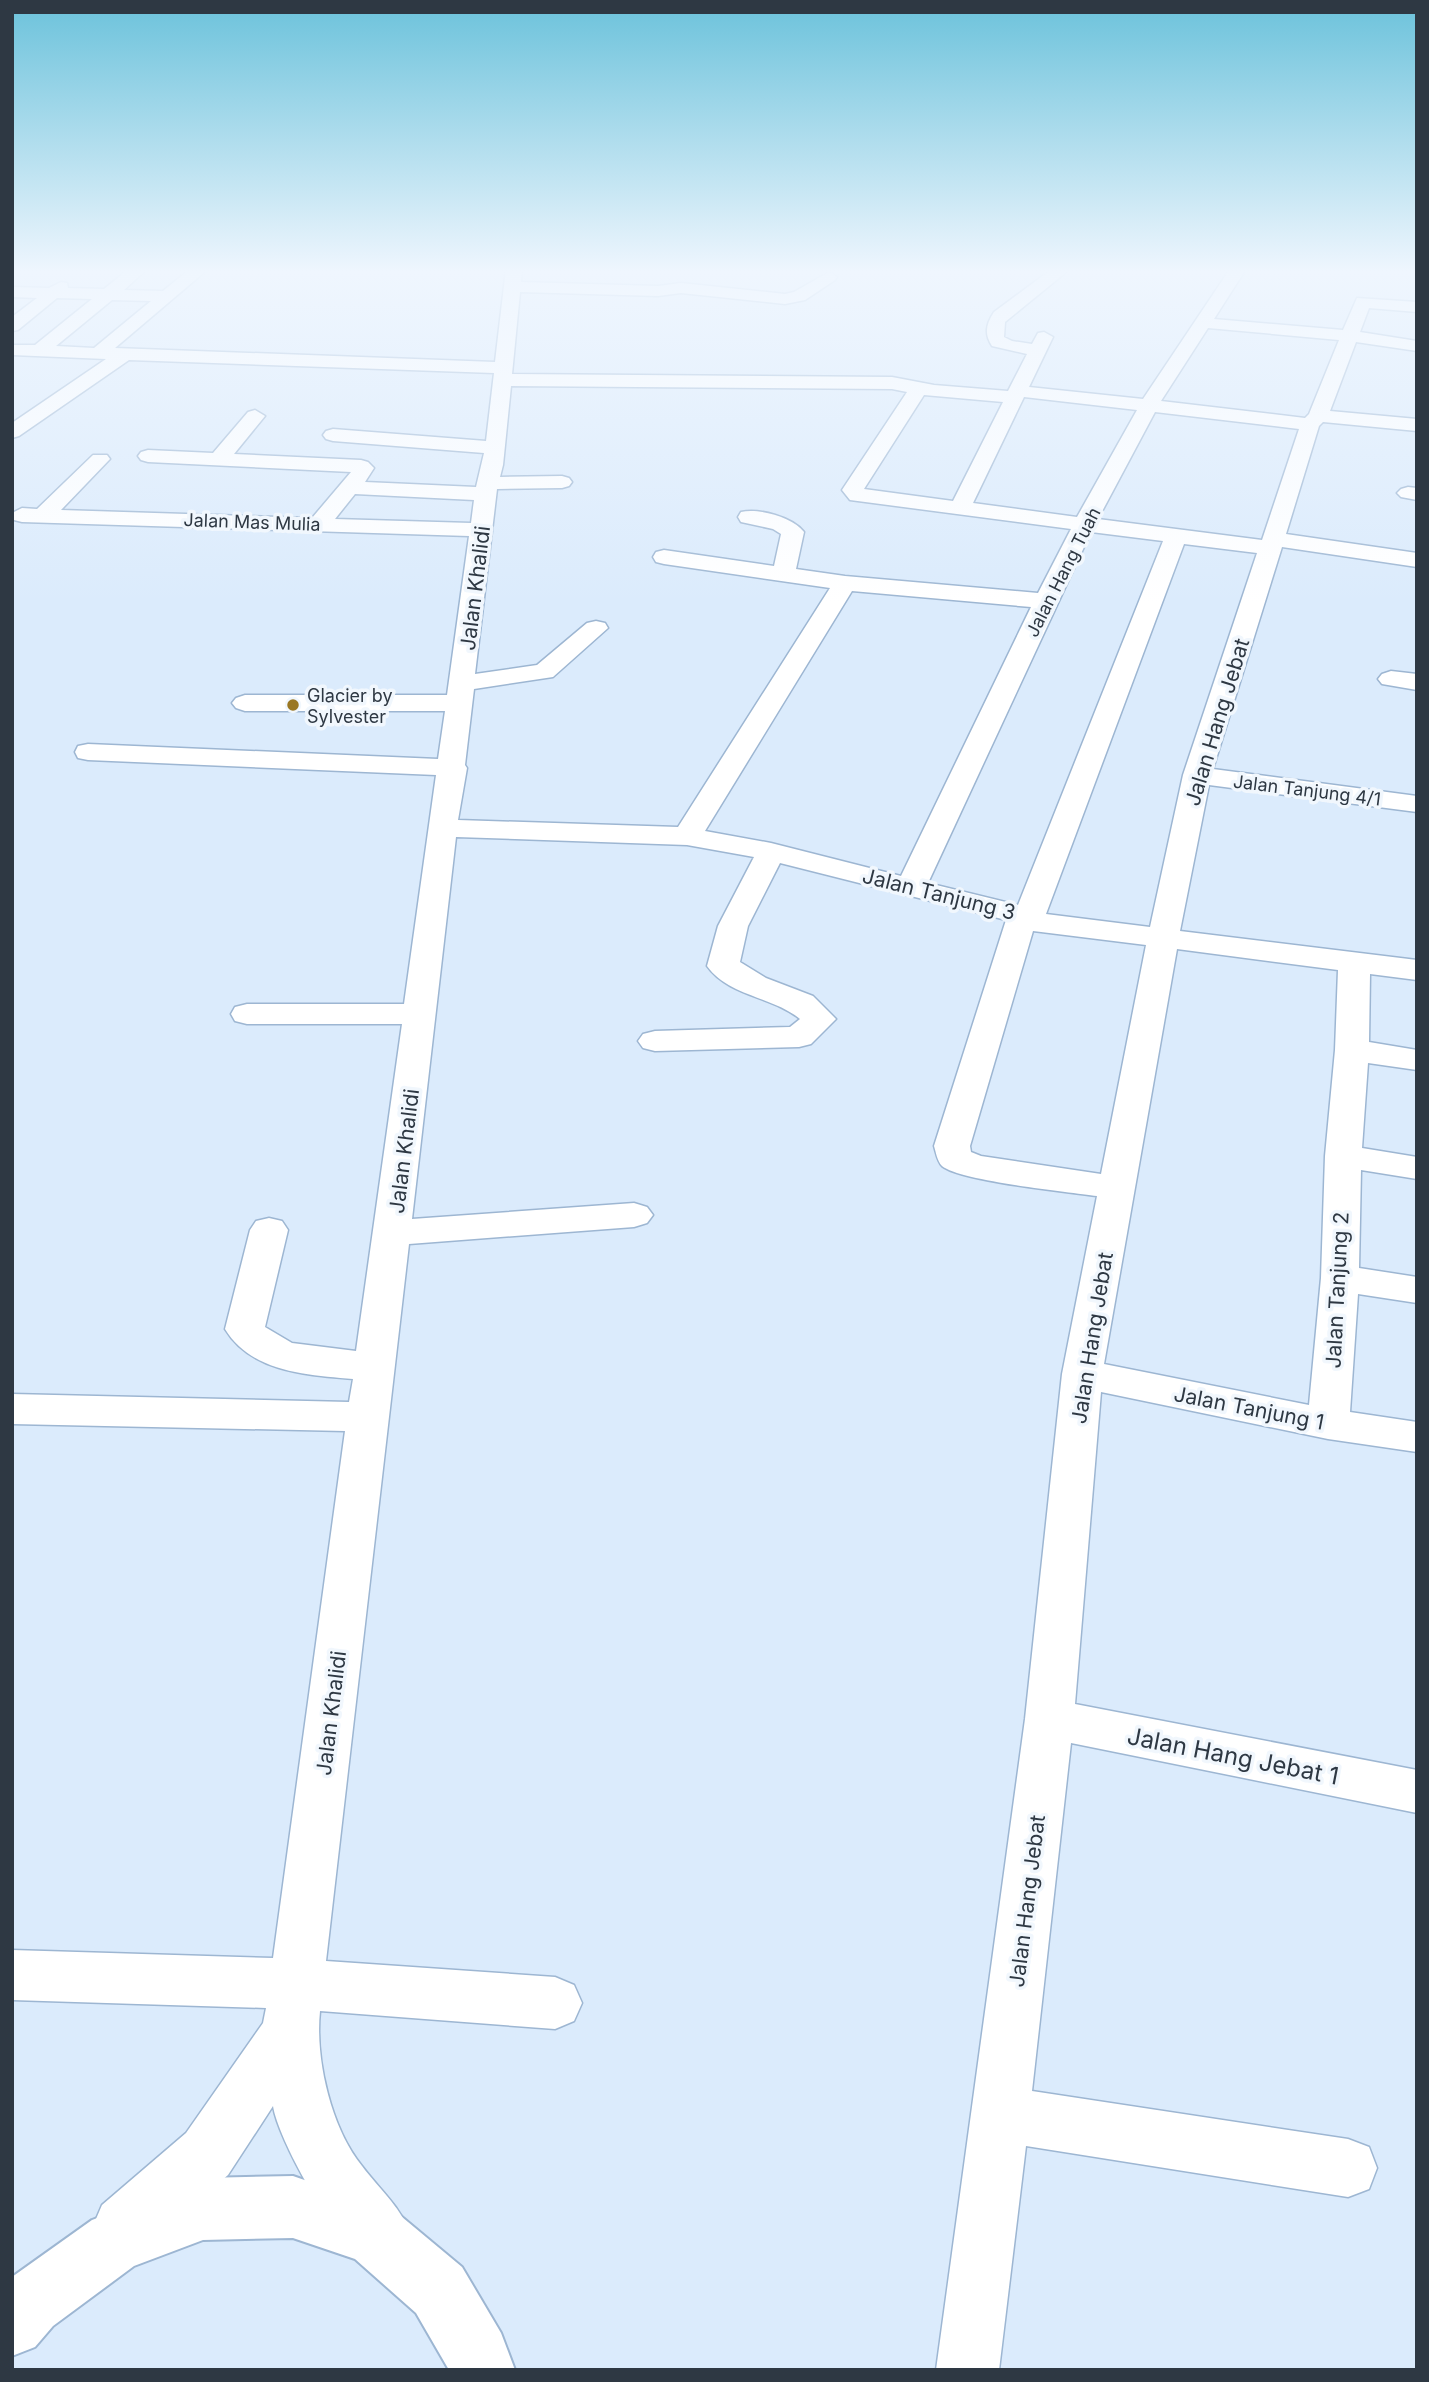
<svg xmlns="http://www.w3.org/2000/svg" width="1429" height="2382" viewBox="0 0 1429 2382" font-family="Inter,sans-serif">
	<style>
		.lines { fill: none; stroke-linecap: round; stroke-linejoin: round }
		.minor-casing { stroke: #9db6d2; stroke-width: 3 }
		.major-casing { stroke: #9db6d2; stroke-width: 4 }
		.minor { fill: #fff; fill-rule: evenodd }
		.major { fill: #fff; fill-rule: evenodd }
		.poi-dot { fill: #9a7722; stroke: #f1f7fd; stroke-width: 2.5 }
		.labels { text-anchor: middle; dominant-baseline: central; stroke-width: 7; stroke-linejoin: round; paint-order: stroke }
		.far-street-label { font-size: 18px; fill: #2e3843; stroke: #f1f7fd }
		.far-poi-label { font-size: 18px; fill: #2e3843; stroke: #f1f7fd; text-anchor: start }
		.street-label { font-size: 21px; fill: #2e3843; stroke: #f1f7fd }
		.near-street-label { font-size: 24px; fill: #2e3843; stroke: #f1f7fd }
	</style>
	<rect width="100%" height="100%" fill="#dbebfc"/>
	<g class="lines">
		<defs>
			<path id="minor" d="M129,269h18l-23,21 39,1 27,-22h18l-93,79 380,14 11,-93h16l-1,13 137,4 23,-3 104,11 9,-2 35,-20 8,5 -2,3 -30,20 -20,4 -104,-11 -23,3 -138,-4 -8,82 380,3 42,8 74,6 19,-37 -35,-8c-8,-12 -6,-22 2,-34l58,-43h18l-65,53 -1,15 8,4 20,3 6,-11 6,-1 9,5 -24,50 114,12 87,-130h16l-32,50 129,11 14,-32 60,4v10l-48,-4 -9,24 57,9v10l-61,-9 -26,69 87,8v12l-94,-9 -4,4 -33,108 131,19v14l-135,-20 -69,222 204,27v16l-208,-27 -29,146 237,29v20l-47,-6 -1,68 48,8v20l-49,-7 -6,85 55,9v22l-56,-9 -2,98 58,9v26l-59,-9 -8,118 67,10v30l-89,-13 -227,-47 -26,312 342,66v43l-346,-70 -39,348 316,48 21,8 8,21 -8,21 -21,8 -322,-51 -27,224h-63l89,-651 37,-345 35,-178c-29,-4 -137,-15 -155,-30 -5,-5 -6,-14 -8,-20l72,-226 -226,-57 -32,63 -8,36 26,16 47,18 23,23 -25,25 -12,3 -144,4 -12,-3 -5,-7 5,-7 12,-3 135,-4 10,-8c-26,-22 -72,-23 -93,-53l11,-40 36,-69 -67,-12 -231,-8 -44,382 222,-16 13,4 6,8 -6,8 -13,4 -225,17 -83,717 229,16 19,8 8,18 -8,18 -19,8 -235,-18c-5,48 11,117 42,155 18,24 36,38 48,66l-9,21 -21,9c-6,-3 -14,-5 -20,-8 -28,-18 -82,-115 -87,-148l-45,69 -84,72 -21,9 -21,-9 -9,-21 9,-21 84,-72 77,-110 3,-15 -254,-8v-50l261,8 72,-527 -333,-7v-30l337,8 4,-23c-47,-4 -102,-7 -128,-50l25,-99 6,-9 13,-3 13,3 6,9 -23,97 27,16 64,8 46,-327h-155l-12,-3 -4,-7 4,-7 12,-3h157l32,-229 -348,-15 -10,-2 -3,-6 3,-6 10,-2 350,15 7,-48h-200l-9,-3 -4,-5 4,-5 9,-3h202l22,-159 -447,-14 -8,-2 -2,-7 10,-5 15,1 56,-54h14l3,4 -49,51 251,8 39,-46 -203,-10 -7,-2 -3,-4 3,-4 7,-2 65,3 35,-41 7,-2 10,6 -31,38 127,6 7,2 6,6 -9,14 111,5 8,-34 -151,-12 -7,-2 -3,-4 3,-4 7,-2 153,12 8,-68 -365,-13 -110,76 -7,2v-15l94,-64 -94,-4v-10h23l57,-46 -35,-1 -39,32 -6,1v-14l25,-19 -25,-1v-10l37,1 12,-6 6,1 1,5 36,1zM112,300l39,1 -57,47 -38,-2zM1208,328l131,12 -30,74 -4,4 -144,-17zM511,386l381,3 15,3 -65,98 8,10 221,29 -33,64 -193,-17 -49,-7 8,-37c-11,-15 -45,-24 -63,-20l-3,5 3,5 32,7 8,5 -7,32 -110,-16 -8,2 -3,5 3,5 8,2 166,24 -152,239 -220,-7 9,-52 -2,-3 9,-76 79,-12 55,-49 -3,-5 -9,-2 -9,2 -50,42 -62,9 22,-185 65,-1 7,-2 3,-4 -3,-4 -7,-2 -62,1 3,-12zM924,395l79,7 -50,99 -89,-12zM1024,397l113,13 -60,107 -104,-14zM1155,412l144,17 -37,111 -164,-21zM355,494l119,6 -3,23 -136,-4zM1091,532l72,9 -145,364 -90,-22zM1184,544l73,9 -74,222 -33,152 -104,-13zM852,591l179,16 -130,269 -130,-33 -66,-12zM1033,931l113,14 -45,229 -120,-18 -10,-4 -1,-6zM1177,949l161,21 -3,80 -10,106 -4,122 -12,127 -205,-41z
				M1408,487l9,1v12l-16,-3 -4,-4 4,-4z
				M1391,671l26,3v16l-35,-6 -4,-5 4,-5z"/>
			<path id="major" d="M293,2176l103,36 66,55 39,66 14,37h-66l-33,-57 -61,-54 -62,-21 -90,2 -69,26 -81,60 -18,21 -23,9v-79l80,-57 111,-42z"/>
		</defs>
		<use href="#minor" class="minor-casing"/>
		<use href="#major" class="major-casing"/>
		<use href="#minor" class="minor"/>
		<use href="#major" class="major"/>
	</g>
	<linearGradient id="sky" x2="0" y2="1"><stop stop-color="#6bc2db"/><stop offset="0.45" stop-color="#eff6fe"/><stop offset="1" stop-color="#eff6fe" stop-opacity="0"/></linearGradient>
	<rect width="1429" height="603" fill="url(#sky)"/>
	<circle class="poi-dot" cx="293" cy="705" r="7"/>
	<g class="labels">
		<g class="far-street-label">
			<text transform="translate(252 522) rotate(2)">Jalan Mas Mulia</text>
			<text transform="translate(1063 572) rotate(-63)">Jalan Hang Tuah</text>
			<text transform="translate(1307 790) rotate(7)">Jalan Tanjung 4/1</text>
		</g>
		<g class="far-poi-label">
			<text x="307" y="695">Glacier by<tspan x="307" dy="21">Sylvester</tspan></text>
		</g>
		<g class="street-label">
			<text transform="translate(475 588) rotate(-83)">Jalan Khalidi</text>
			<text transform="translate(1217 722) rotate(-73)">Jalan Hang Jebat</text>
			<text transform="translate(939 894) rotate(14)">Jalan Tanjung 3</text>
			<text transform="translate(404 1151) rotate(-83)">Jalan Khalidi</text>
			<text transform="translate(1337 1290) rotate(-87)">Jalan Tanjung 2</text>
			<text transform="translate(1092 1338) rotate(-81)">Jalan Hang Jebat</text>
			<text transform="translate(1249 1408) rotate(11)">Jalan Tanjung 1</text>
			<text transform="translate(331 1713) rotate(-83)">Jalan Khalidi</text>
			<text transform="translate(1027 1901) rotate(-83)">Jalan Hang Jebat</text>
		</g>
		<g class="near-street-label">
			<text transform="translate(1233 1756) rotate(11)">Jalan Hang Jebat 1</text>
		</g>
	</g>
	<rect width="1429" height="2382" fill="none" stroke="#2e3843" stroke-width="28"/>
</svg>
